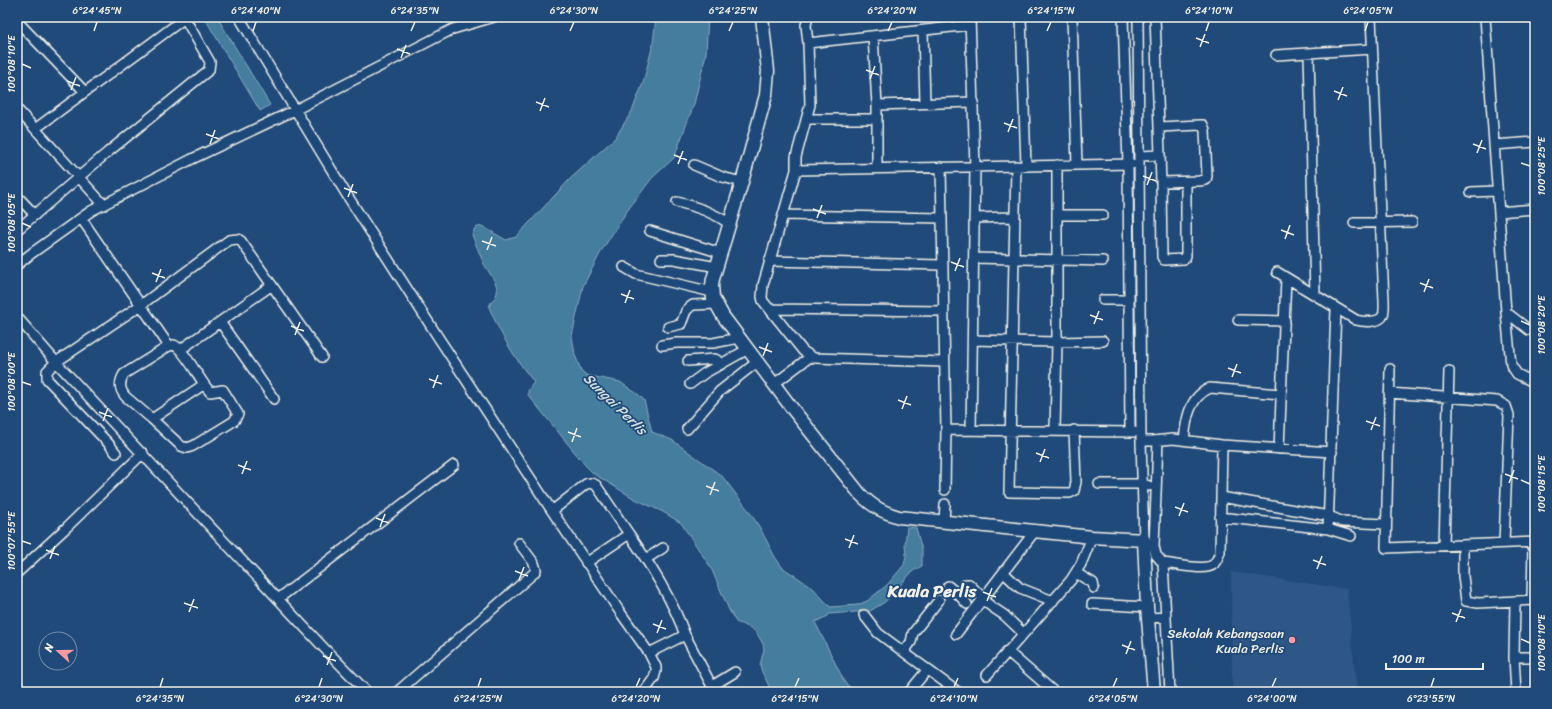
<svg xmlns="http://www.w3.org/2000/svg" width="1552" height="709" viewBox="0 0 1552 709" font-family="Sriracha,sans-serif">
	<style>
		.built { fill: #2d5686 }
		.water { fill: #457d9f; stroke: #8babbc }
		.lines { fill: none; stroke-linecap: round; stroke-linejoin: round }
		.minor-casing { stroke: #f4f1e8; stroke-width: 12 }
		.major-casing { stroke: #f4f1e8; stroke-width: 15 }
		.minor { stroke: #1f4a7a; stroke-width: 9 }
		.major { stroke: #1f4a7a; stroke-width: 12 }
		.ticks { fill: none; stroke: #f4f1e8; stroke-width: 1.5 }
		.poi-dot { fill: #ff9aa2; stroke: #1f4a7a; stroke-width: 1.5 }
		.labels { text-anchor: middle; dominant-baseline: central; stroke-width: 3.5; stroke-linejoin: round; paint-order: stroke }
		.poi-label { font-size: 13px; fill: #f4f1e8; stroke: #1f4a7a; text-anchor: end }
		.water-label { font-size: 14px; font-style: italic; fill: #dae0dd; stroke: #1f4a7a }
		.district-label { font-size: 17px; font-weight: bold; fill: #f4f1e8; stroke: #1f4a7a }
		.neatline { fill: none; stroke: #f4f1e8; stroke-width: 1.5 }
		.ticks-label { font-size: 10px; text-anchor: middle; fill: #f4f1e8 }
	</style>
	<rect width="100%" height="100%" fill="#1f4a7a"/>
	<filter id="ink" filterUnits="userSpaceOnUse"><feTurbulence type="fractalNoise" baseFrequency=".025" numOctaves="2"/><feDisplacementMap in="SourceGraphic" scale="8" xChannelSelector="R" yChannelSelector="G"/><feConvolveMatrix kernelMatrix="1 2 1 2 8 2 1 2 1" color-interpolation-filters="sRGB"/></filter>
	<g filter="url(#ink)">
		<path class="built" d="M1231,572l116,17 10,103h-125z"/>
		<path class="water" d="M204,17h13l53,88 -10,6z
			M656,17h52l-2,37 -12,50 -20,54 -22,20 -25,33 -25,39 -19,36 -11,50 3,19 6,15 5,5 34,7 19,13 5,5 8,32 20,8 50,36 27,35 11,17 15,29 7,10 31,21 17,19 27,-2 10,-4 20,-16 17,-20 2,-9 -1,-12 2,-17 9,1 6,22v16l-9,5 -28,31 -15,9 -41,3 -1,2 -13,6 30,61 11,9h-84l-10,-20 -2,-7 4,-16 -1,-5 -7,-12 -5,-4 -15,-6 -7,-12 -18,-42 -30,-45 -18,-11 -28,-13 -41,-25 -9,-9 -57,-70v-4l6,-9c-19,-23 -34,-48 -45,-75 1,-6 7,-8 8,-14 2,-10 -10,-22 -14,-31 -4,-9 -7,-18 -11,-27l3,-7 7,-2 24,14 10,-3 54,-58 45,-41 17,-27 11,-28 10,-39z"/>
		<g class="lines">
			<defs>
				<path id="minor" d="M239,17l106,175 93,145 114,174 68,101 29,41 7,14v4l-2,7 -10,14
					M808,17l-2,8 2,18 2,62 -14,52v13l-33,115 -1,12 1,4 40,50 11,7 130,4
					M970,17l5,150 -4,263
					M1021,17l5,149
					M1072,17l5,148
					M1123,17l5,147 2,267
					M1138,17l3,424 3,99
					M1155,17l6,165 1,75 2,3 20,-1 2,-3v-74
					M1485,17l21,295 5,53 6,9 18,9
					M17,21l68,71
					M923,31l2,72
					M873,36l4,69v63
					M808,43l162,-18
					M1309,53l6,242
					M1276,55l96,-6
					M877,105l97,-3
					M17,109l87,96
					M807,119h70
					M1159,127l41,-2h3l2,5 2,46 -1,4 -7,1 -38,1
					M35,129l150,-111
					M1494,145l41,-3
					M1140,156l20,-1
					M694,165l28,12 20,5
					M1016,166l-7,326 61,1 4,-2 2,-9 -2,-52
					M941,167l5,263 -1,60
					M796,170l336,-6
					M1471,192l26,-1
					M17,196l18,19
					M677,202c19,4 37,11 53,22
					M1499,212l36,-3
					M783,215l158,3
					M1057,215h46
					M81,218l88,128
					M974,218l40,-1
					M1354,223l58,-1
					M17,230l91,-78 101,-82 1,-8 -26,-45
					M650,231l71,22
					M974,258l129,3
					M661,259h13l43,8
					M769,261l173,4
					M17,265l15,-12 59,-42 101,-52 103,-49 158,-81 41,-12
					M624,267l12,7 76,18
					M1277,272l79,48c7,2 21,3 26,-3 3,-4 2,-12 2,-17l-13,-283
					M1103,300h25
					M770,309l173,2
					M1506,312l23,18h6
					M17,317l39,45 267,285 44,45
					M1238,320l47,1
					M220,322l54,77
					M668,327l13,-3 5,-13 4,-4 3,-2 24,-1
					M973,340l84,2 46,-1
					M174,345c10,4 27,37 36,47l13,-2 15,24 -4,7 -41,25 -6,2 -6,-2 -29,-27 -26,-22c-7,-7 -7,-15 -2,-23l45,-28z
					M662,345l14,-2h37l26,-5
					M180,350l92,-65
					M688,361l27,-2 2,1 3,5
					M1390,369l-4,179 149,-6
					M690,384l15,-11 43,-24
					M774,384l36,-27
					M1389,393l108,8 9,5 3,9 -5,128
					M152,419l51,-34
					M687,429l33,-38 37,-29
					M946,430l188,2
					M1055,430l2,-88v-177
					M1184,440c2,-20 5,-43 26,-52l71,6
					M1141,441h12l20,-2 49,6 110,7
					M1158,441l-4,105 2,9 7,8 7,129
					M1279,449l7,-171
					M116,453l-7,-9 -62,-65v-8l9,-9 85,-57 88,-65 9,-1 3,2 81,116
					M1099,484h44l6,2
					M1221,497l108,19 14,6 42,2
					M552,511l34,-27 5,-1 5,2 33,49 -43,29
					M1220,517l108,12 23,7
					M944,522l1,-18
					M1328,529l8,-220
					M629,534c22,32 43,65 56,101l-36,18
					M1444,545l5,-174
					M1463,545v31l3,25 12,2 57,-3
					M646,559l17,-11
					M1163,563c12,1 43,9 51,1 3,-4 5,-8 6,-12l2,-107
					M17,573l50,-46 76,-74
					M1004,573l16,15 33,13
					M1076,573l17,10 1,5
					M948,586l11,9 7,-11h3l15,15
					M959,595l8,9
					M278,599l176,-134
					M983,600l9,7 12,8 19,18
					M1532,600l1,-58
					M1515,601l-1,56 2,35
					M1092,604l55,3
					M864,615l14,18 80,59
					M1148,618l18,-1
					M956,634l79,-103
					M685,635l30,57
					M1007,651l47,41
					M904,652l7,-10 2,-9 26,-33
					M1514,657h21
					M987,675l84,-95 10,-16 11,-27
					M17,686l7,6
					M712,686l23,-14
					M397,692l137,-119 2,-3 -2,-7 -15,-20
					M909,692l19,-23"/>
				<path id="major" d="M762,17l6,54 -2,24 -24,87 -29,97 -1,6 1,13 10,18 68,91 69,87c12,12 22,18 39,23l193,20 52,3 3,67 7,85"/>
			</defs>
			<use href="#minor" class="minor-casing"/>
			<use href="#major" class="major-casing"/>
			<use href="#minor" class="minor"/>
			<use href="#major" class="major"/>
		</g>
	</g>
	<path class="ticks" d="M94,31l3,-9M253,31l3,-9M411,31l4,-9M570,31l4,-9M729,31l4,-9M888,31l4,-9M1047,31l4,-9M1206,31l3,-9M1365,31l3,-9M1196,38l13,5M1200,47l5,-13M397,49l13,5M401,58l5,-13M22,64l9,4M866,70l13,5M870,79l5,-13M67,81l13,5M71,90l5,-13M1334,91l13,5M1338,100l5,-13M536,102l13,5M540,111l5,-13M1004,123l13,5M1008,132l5,-13M206,134l13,5M210,144l5,-14M1473,144l13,5M1477,153l5,-13M674,155l13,5M1521,163l9,3M678,164l5,-13M1143,176l13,5M1147,185l5,-13M344,188l13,5M348,197l5,-13M813,209l13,5M817,218l5,-13M22,223l9,4M1281,230l13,5M1285,239l5,-14M482,241l14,5M487,250l5,-13M951,262l13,5M955,271l5,-13M152,273l13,5M156,282l5,-13M1420,283l13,5M1424,292l5,-13M621,294l13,5M625,303l5,-13M1090,315l13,5M1521,321l9,4M1094,324l5,-13M291,326l13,5M295,335l5,-13M759,347l13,5M763,356l5,-13M1228,368l13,5M1232,377l5,-13M429,379l13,5M22,382l9,3M433,388l5,-13M898,400l13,5M902,409l5,-13M99,412l13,5M103,421l5,-13M1366,421l14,5M1371,430l5,-13M568,432l13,5M572,442l5,-14M1036,453l13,5M1040,462l5,-13M238,465l13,5M242,474l5,-13M1505,474l13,5M1521,480l9,4M1509,483l5,-13M706,486l13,5M710,495l5,-13M1175,507l13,5M1179,516l5,-13M376,518l13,5M380,527l5,-13M845,539l13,5M22,541l9,3M849,548l5,-13M46,550l13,5M50,559l5,-13M1313,560l13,5M1317,569l5,-13M515,571l13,5M519,580l5,-13M983,592l13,5M987,601l5,-13M184,603l14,5M189,612l5,-13M1452,613l13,5M1456,622l5,-13M653,624l13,5M657,633l5,-13M1521,639l9,4M1122,645l13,5M1126,654l5,-13M323,656l13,5M327,665l5,-13M160,687l3,-9M319,687l3,-9M478,687l3,-9M636,687l4,-9M795,687l4,-9M954,687l4,-9M1113,687l4,-9M1272,687l4,-9M1431,687l3,-9"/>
	<circle class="poi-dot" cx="1292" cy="640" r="4"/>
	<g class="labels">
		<g class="poi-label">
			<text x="1284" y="633">Sekolah Kebangsaan<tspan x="1284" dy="15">Kuala Perlis</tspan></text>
		</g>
		<g class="water-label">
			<text transform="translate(615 404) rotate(44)">Sungai Perlis</text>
		</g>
		<g class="district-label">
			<text x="932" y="591">Kuala Perlis</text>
		</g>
	</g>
	<rect width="1552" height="709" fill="none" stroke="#1f4a7a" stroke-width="44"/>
	<g transform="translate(58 651) rotate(291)"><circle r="19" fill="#1f4a7a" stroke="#748da6"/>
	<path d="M0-3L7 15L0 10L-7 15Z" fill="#ff9aa2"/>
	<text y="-6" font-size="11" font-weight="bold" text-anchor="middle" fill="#f4f1e8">N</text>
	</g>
	<path d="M1386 663v6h97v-6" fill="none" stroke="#f4f1e8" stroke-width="2"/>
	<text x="1392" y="663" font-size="12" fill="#f4f1e8" stroke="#1f4a7a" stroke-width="3" paint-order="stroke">100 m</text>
	<rect x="22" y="22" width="1508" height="665" class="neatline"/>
	<g class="ticks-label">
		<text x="97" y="14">6°24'45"N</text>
		<text x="256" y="14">6°24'40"N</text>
		<text x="415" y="14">6°24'35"N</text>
		<text x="574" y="14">6°24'30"N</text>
		<text x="733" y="14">6°24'25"N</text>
		<text x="892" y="14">6°24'20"N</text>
		<text x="1051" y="14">6°24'15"N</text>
		<text x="1209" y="14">6°24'10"N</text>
		<text x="1368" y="14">6°24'05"N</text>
		<text transform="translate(11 64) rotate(-90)" y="4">100°08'10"E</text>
		<text transform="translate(1541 166) rotate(-90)" y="4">100°08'25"E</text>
		<text transform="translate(11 223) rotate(-90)" y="4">100°08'05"E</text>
		<text transform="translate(1541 325) rotate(-90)" y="4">100°08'20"E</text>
		<text transform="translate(11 382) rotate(-90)" y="4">100°08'00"E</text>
		<text transform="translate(1541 484) rotate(-90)" y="4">100°08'15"E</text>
		<text transform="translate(11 541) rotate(-90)" y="4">100°07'55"E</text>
		<text transform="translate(1541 643) rotate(-90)" y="4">100°08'10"E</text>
		<text x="160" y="702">6°24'35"N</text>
		<text x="319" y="702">6°24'30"N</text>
		<text x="478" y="702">6°24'25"N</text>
		<text x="636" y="702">6°24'20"N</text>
		<text x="795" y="702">6°24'15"N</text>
		<text x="954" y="702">6°24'10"N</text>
		<text x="1113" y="702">6°24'05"N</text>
		<text x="1272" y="702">6°24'00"N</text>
		<text x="1431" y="702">6°23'55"N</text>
	</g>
</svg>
